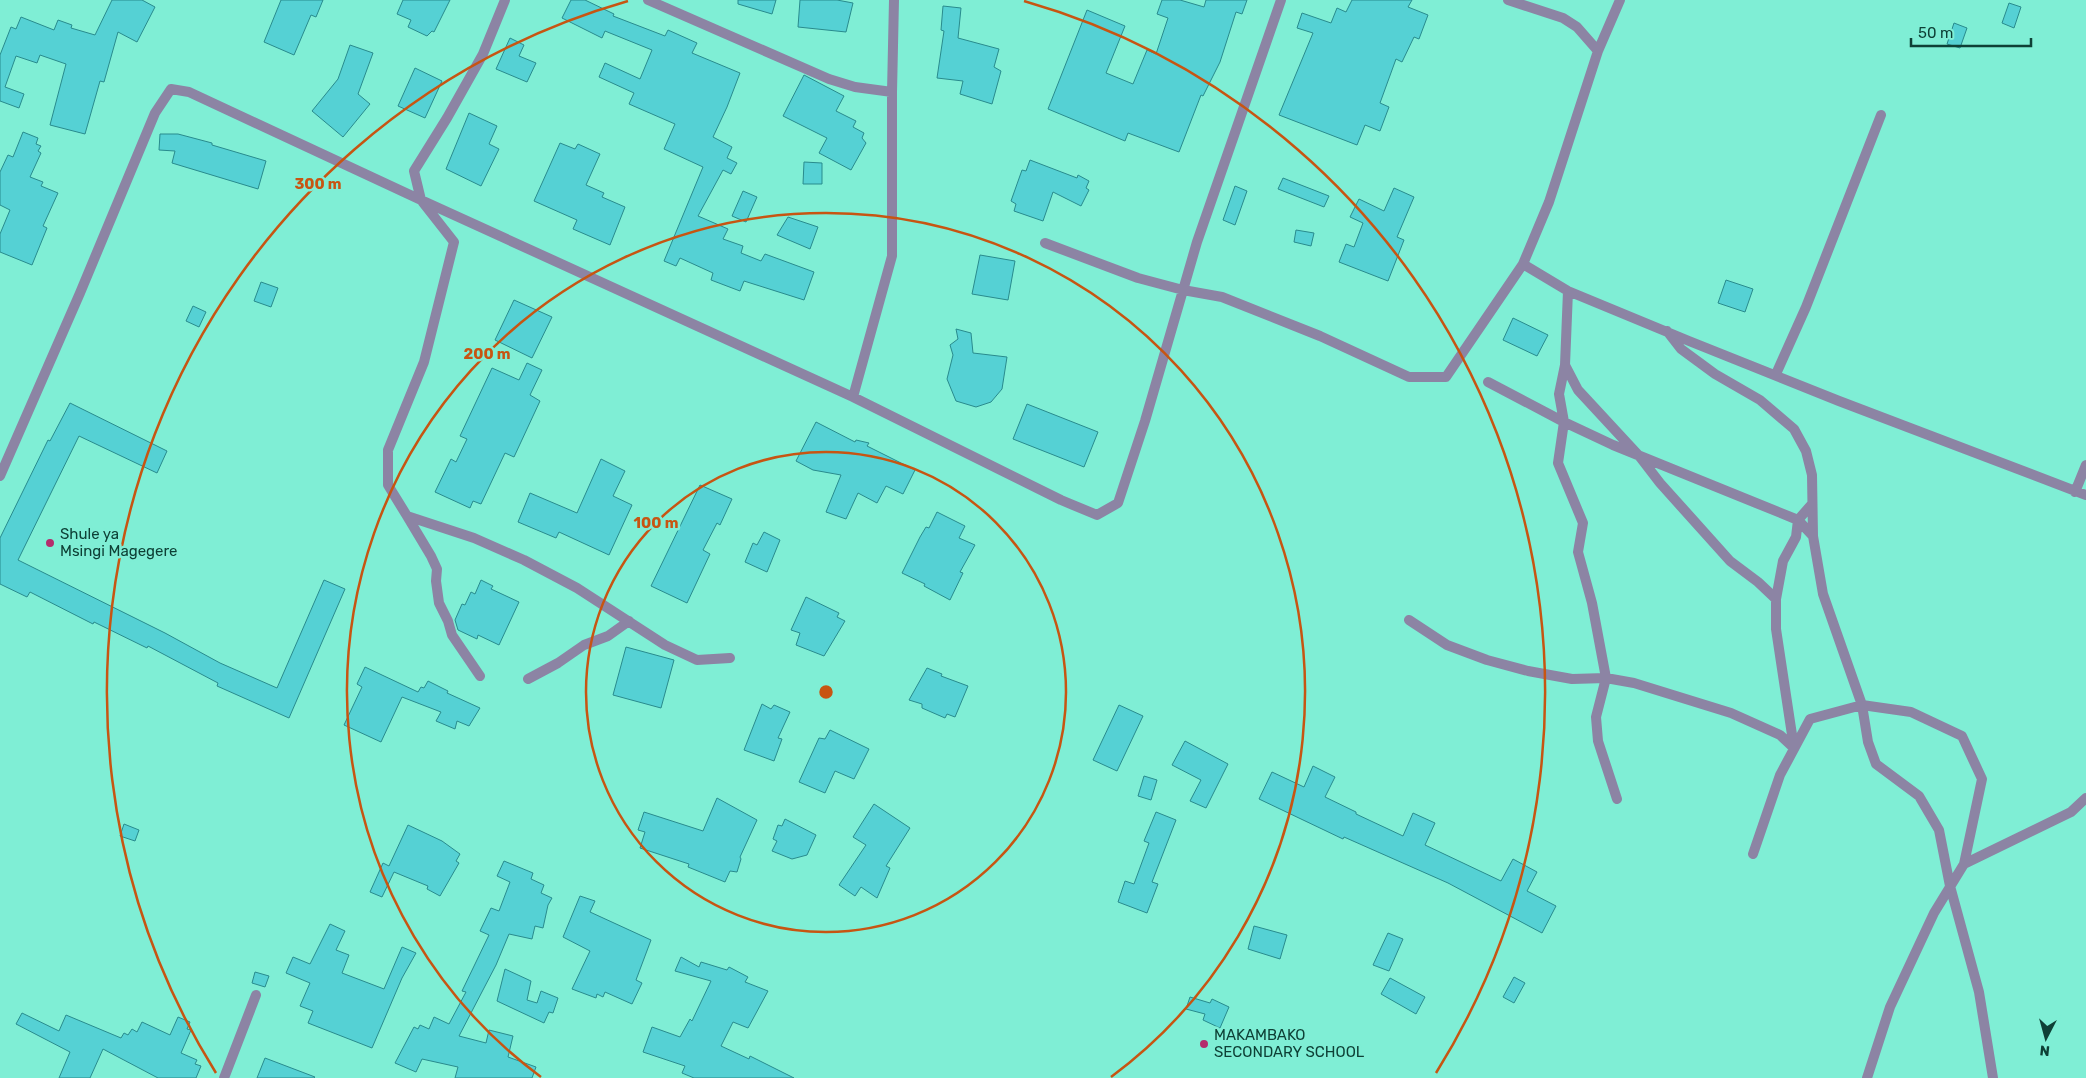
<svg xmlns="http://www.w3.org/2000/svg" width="2086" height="1078" viewBox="0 0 2086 1078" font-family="Rubik,sans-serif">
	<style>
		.building { fill: #55d1d4; stroke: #298b8d }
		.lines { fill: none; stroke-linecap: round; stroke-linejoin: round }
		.street { stroke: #8c84a4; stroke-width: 10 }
		.ring { fill: none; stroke: #c75512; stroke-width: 2.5 }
		.poi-dot { fill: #b42c6c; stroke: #7feed5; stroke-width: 2 }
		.labels { text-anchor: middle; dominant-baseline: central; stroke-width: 5; stroke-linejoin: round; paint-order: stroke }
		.poi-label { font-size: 15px; fill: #0e4036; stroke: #7feed5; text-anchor: start }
		.centre { fill: #c75512; stroke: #7feed5; stroke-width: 2.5 }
		.ring-label { font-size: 15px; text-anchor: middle; font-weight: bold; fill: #c75512; stroke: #7feed5; stroke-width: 5; stroke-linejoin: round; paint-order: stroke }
	</style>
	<rect width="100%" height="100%" fill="#7feed5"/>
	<path class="building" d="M112,0h30l13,7 -18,35 -19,-10 -14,50 -4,-1 -15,53 -35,-9 16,-61 -26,-9 -3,8 -21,-7 -11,31 19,7 -5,14 -19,-7v-46l11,-28 5,2 5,-12 33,13 4,-10 14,5 -1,3 24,7z
		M281,0h42l-7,17 -5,-2 -17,40 -30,-13z
		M403,0h47l-16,32 -2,-1 -5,5 -19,-9 3,-7 -14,-6z
		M571,0h14l29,14 -1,2 52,20 3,-6 29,13 -5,10 48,20 -13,34 -14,30 19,10 -5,11 10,5 -6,11 -8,-4 -25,46 30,13 -5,10 20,7 -2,7 20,8 4,-7 49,18 -10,28 -60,-19 -4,10 -29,-11 2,-7 -33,-15 -4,8 -12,-5 39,-94 -39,-18 11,-25 -46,-20 5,-11 -35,-16 6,-14 35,16 12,-29 -47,-19 -3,7 -40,-20z
		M738,0h38l-4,14 -34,-10z
		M800,0h37l16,3 -7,29 -48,-5z
		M1162,0h18l24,7 2,-7h41l-5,14 -6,-2 -16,50 -17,34 -2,-1 -22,57 -51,-19 -3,8 -77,-32 39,-99 38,16 -19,47 27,11 14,-34 9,4 12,-36 -11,-4z
		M1352,0h60l-4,7 20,8 -9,24 -5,-2 -12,25 -6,-3 -16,44 9,4 -9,24 -15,-6 -8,20 -78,-30 34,-82 -16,-5 5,-15 29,10 6,-15 9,4z
		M2009,3l12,4 -7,21 -12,-5z
		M943,6l18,2 -3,30 41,11 -5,18 7,4 -9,33 -32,-10 3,-13 -26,-3 7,-47 -3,-1z
		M1954,23l13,5 -7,20 -13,-4z
		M510,38l14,7 -5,11 17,7 -9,19 -31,-13z
		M350,45l23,8 -15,41 12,10 -27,33 -31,-26 26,-32z
		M415,68l27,13 -17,37 -27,-12z
		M804,75l40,21 -8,15 20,10 -3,6 11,6 -2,5 4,5 -15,27 -32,-17 8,-15 -44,-22z
		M469,113l28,13 -8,18 10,5 -18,37 -35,-17z
		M23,132l15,6 -2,6 5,2 -3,5 3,2 -11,24 13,5 -2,4 17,7 -15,33 4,2 -15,37 -32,-13v-18l10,-24 -10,-5v-33l8,-17 5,2z
		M160,134h18l34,9v2l54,16 -8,28 -86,-26 3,-12 -16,-1z
		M560,143l15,6 3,-5 22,10 -14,31 18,8 -2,4 23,10 -15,38 -37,-16 4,-9 -43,-19z
		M1030,160l47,18 1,-3 11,6 -3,7 3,2 -8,16 -28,-14 -10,29 -29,-10 2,-7 -5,-3 11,-31 4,1z
		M804,162l18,1v21h-19z
		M1283,178l46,18 -5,11 -46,-18z
		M1235,186l12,5 -12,34 -12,-5z
		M1394,188l20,9 -17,40 7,3 -16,41 -49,-19 7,-18 8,3 9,-24 -13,-6 9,-18 25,12z
		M743,191l14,6 -11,25 -14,-6z
		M788,217l30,10 -8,22 -33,-14z
		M1296,230l18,3 -3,13 -17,-4z
		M980,255l35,6 -7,39 -36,-6z
		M1726,280l27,9 -8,23 -27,-9z
		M261,282l17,6 -7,19 -17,-6z
		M514,300l38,17 -20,41 -37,-18z
		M193,306l13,6 -7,15 -13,-6z
		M1513,318l35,17 -11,21 -34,-16z
		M956,329l15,4 2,20 34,4 -5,32 -11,13 -15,5 -20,-6 -9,-22 6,-24 -3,-10 8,-6z
		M527,363l15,7 -12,25 10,6 -26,56 -9,-4 -24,51 -8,-3 -3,7 -35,-16 16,-33 5,3 11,-23 -7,-3 32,-68 27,12z
		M70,403l97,48 -10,22 -78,-37 -61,124 147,73 55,30 57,25 47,-108 21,9 -56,129 -72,-32 1,-3 -70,-37 -1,2 -53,-26 -1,2 -63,-32 -3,5 -27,-13v-46l48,-98 2,1z
		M1027,404l71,28 -14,35 -71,-28z
		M816,422l39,20 1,-2 13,3 -2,3 48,24 -12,24 -17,-8 -9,17 -19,-10 -12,26 -20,-7 15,-37 -28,-5 -17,-9z
		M601,459l24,12 -12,25 19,9 -23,50 -50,-23 -3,6 -38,-16 12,-29 47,20z
		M700,485l32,14 -12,26 -3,-2 -14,27 7,4 -23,49 -36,-17z
		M937,512l28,14 -6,12 16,7 -15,27 3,1 -13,27 -26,-14 1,-2 -23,-11 18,-36 6,-10 3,1z
		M764,532l16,8 -13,32 -22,-10 8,-19 4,2z
		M481,580l12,6 -2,3 28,13 -20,43 -21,-10 -1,4 -19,-9 -3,-10 7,-16 3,1 6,-13 4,2z
		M806,597l33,16 -2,4 8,4 -21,35 -28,-11 4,-12 -9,-3z
		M626,647l48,13 -13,48 -48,-13z
		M365,667l53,25 3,-5 3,1 4,-7 20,10 -1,2 33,15 -11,18 -12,-5 -2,8 -19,-8 5,-9 -39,-15 -21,45 -37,-17 18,-38 -5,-3z
		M927,668l15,6 -1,2 27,10 -13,31 -8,-3 -2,4 -23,-10v-4l-13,-4z
		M762,704l9,5 3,-4 16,7 -12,26 4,1 -8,22 -30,-11z
		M1119,705l24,11 -26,55 -24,-11z
		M830,730l39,19 -15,30 -19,-8 -10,22 -26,-11 20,-44 6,1z
		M1185,741l43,23 -22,44 -16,-7 11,-21 -29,-15z
		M1313,766l22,11 -10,20 31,15v2l47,22 10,-23 22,10 -10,22 76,36 12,-22 24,13 -10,19 29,15 -14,27 -94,-50 -104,-46 -1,2 -84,-40 13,-27 32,15z
		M1144,776l13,4 -6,20 -13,-4z
		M717,798l40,22 -17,37 1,2 -4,13 -7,-1 -5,11 -37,-15 1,-3 -49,-16 5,-16 -7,-2 6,-18 59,19z
		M874,804l36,24 -24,38 4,2 -13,30 -16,-11 -6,9 -16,-11 27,-40 -13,-8z
		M1156,812l20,8 -24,62 6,2 -11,29 -29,-11 7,-21 9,3 15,-41 -5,-2z
		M785,819l31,16 -9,20 -15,4 -20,-8 5,-10 -4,-2 5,-14 4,1z
		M124,824l15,6 -4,11 -15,-5z
		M408,825l34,16 18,13 -4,7 3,2 -19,33 -13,-7 1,-3 -34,-14 -12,25 -12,-5 13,-29 6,3z
		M504,861l29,12 -2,6 13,6 -3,8 11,5 -4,7 -5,23 -8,-2 -3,13 -23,-5 -13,31 -37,71 27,7 3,-13 24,6 -5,21 28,10 -4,11h-77l3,-11 -36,-8 -6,13 -21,-9 19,-36 4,2 2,-4 9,4 5,-12 15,7 17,-32 -4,-1 27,-56 -9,-4 11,-23 8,3 11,-29 -13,-6z
		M580,896l15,5 -5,11 61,28 -15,40 6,3 -10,21 -27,-12 -2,5 -6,-3 -1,4 -24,-9 18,-38 -27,-14z
		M330,924l15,7 -9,19 13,5 -7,18 42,16 18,-42 14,6 -14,25 -30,70 -64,-25 5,-12 -13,-5 10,-23 -24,-10 7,-16 17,7z
		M1254,926l33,9 -7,24 -32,-10z
		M1388,933l15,6 -14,32 -16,-6z
		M681,957l18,10 2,-5 26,8 2,-3 19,10 -3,5 23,9 -20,37 -15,-6 -12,24 28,13 1,-3 44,22h-100l-12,-5 3,-7 -42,-14 9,-25 28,10 10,-18 2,2 19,-40 -36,-10z
		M505,969l26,12 -4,19 10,3 4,-12 17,7 -5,15 -4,-1 -5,11 -47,-22z
		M255,972l14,4 -4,11 -13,-4z
		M1514,977l11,6 -11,20 -11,-6z
		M1390,978l35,19 -9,17 -35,-20z
		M1190,997l20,6 2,-4 17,8 -9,21 -17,-8 2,-6 -19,-5z
		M22,1013l37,18 7,-16 55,23 3,-5 4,2 4,-6 5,3 5,-10 28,13 8,-18 12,5 -3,7 4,1 -10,23 16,7 -2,4 6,2 -5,12h-38l-55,-29 -13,29h-31l11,-26 -54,-28z
		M265,1058l50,19 -1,1h-57z"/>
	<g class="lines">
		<path class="street" d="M505,0l-22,54 -36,64 -33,53 7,29 33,42 -30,120 -36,88v35l19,31 67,22 50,22 53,28 88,57 32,15 33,-2
			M648,0l181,79 26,8 37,5 2,-92
			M1508,0l55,18 14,9 21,24
			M1045,243l93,35 45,12 39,7 98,39 89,41h37l77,-113 26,-62 49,-151 22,-51
			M1523,264l45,27 121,50 150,60 247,94
			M1568,291l-3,74 -6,29 5,28 -6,41 25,60 -5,29 14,51 14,75 -10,39 2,24 19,58
			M1667,331l14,18 34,25 45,26 34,29 12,22 6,24 1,61 10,58 39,111 6,37 8,22 43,32 20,34 11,56 29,106 14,86
			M1565,365l13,25 62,67 20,26 70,78 28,21 18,17
			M1776,374l30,-67 75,-192
			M1488,382l76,40 49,23 185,75 15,16
			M853,397l39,-141v-164
			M0,476l80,-183 75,-180 16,-24 18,3 232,108 432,197 208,103 36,15 21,-12 27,-82 52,-179 84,-242
			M2075,492l11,-27
			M407,516l24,40 6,13 -1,12 3,22 9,18 4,14 28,41
			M1409,620l38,25 40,15 41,11 44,8 34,-1 28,5 97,30 49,22 14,13 -18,-119v-30l7,-38 13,-24 2,-17 14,-16
			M528,679l30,-16 26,-18 24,-9 21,-15
			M1753,854l27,-79 30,-56 52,-14 49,7 51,24 20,43 -18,85 -30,49 -44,94 -23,71
			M1964,864l107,-52 15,-14
			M224,1078l32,-83"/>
	</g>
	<g class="ring">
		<circle cx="826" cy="692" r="240"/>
		<path d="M541 1077A479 479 0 1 1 1111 1077"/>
		<path d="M216 1073A719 719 0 0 1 628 1M1024 1A719 719 0 0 1 1436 1073"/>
	</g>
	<g class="poi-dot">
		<circle cx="50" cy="543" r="5"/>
		<circle cx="1204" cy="1044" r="5"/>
	</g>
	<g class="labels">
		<g class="poi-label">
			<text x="60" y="534">Shule ya<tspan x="60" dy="17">Msingi Magegere</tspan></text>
			<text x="1214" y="1035">MAKAMBAKO<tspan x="1214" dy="17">SECONDARY SCHOOL</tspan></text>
		</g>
	</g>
	<circle cx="826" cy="692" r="8" class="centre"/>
	<g class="ring-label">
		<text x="318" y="189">300 m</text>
		<text x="487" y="359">200 m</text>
		<text x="656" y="528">100 m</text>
	</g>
	<g transform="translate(2046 1038) rotate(186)" stroke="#7feed5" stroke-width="4" paint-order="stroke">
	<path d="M0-4L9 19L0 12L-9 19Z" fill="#0e4036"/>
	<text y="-8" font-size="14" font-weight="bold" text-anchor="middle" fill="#0e4036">N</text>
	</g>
	<path d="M1911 38v8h120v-8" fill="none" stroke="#0e4036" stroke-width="2.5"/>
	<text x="1918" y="38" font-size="15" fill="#0e4036" stroke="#7feed5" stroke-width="4" paint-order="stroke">50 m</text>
</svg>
